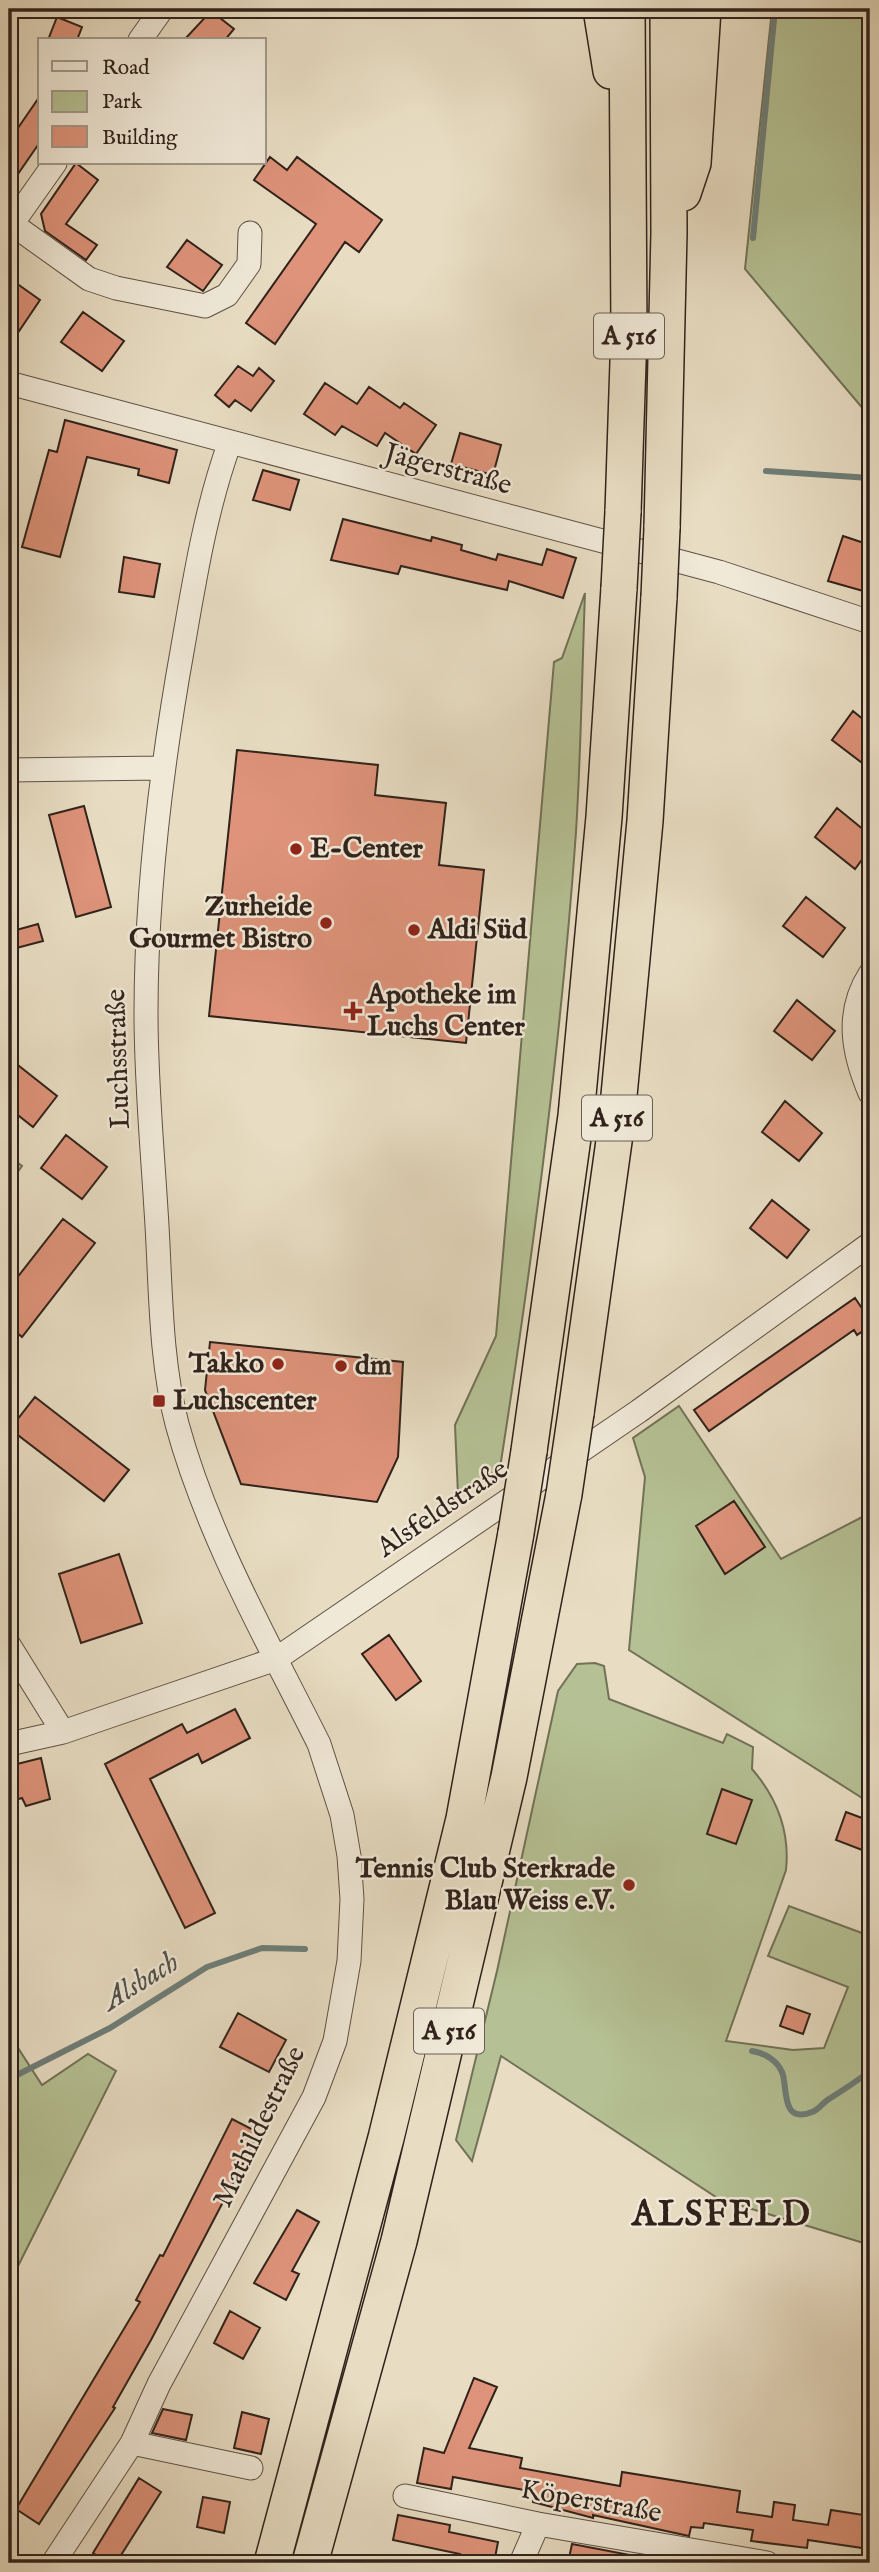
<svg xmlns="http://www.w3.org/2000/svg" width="879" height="2572" viewBox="0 0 879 2572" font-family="'IM FELL English',serif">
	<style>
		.green { fill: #b5c194; stroke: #727258; stroke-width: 2 }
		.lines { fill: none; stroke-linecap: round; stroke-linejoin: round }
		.stream { stroke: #6e7e79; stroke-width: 6 }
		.building { fill: #de937a; stroke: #30221b; stroke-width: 2 }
		.minor-casing { stroke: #5e5145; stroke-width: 25 }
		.highway-casing { stroke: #30221b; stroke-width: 38 }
		.minor { stroke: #f0e9d8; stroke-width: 23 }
		.highway { stroke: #e8ddc3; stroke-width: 35 }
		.highway-bridge-casing { stroke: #30221b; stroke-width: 38; stroke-linecap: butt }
		.highway-bridge { stroke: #e8ddc3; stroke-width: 35 }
		.poi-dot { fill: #8f2418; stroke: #f0e9d8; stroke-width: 2.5 }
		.labels { text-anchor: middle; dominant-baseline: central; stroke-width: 5; stroke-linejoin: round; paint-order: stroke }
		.shield { fill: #f0e9d8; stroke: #6a5e54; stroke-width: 2 }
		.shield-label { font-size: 26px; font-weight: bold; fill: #30221b }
		.street-label { font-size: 28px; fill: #30221b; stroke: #f0e9d8 }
		.poi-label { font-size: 28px; font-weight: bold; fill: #30221b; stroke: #f0e9d8; text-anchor: start }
		.water-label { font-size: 30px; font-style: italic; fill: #4f504a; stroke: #f0e9d8 }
		.district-label { font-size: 35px; font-weight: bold; letter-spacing: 2px; fill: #30221b; stroke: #f0e9d8 }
	</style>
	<rect width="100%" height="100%" fill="#e8ddc3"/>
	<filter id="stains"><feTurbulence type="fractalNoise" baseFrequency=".00286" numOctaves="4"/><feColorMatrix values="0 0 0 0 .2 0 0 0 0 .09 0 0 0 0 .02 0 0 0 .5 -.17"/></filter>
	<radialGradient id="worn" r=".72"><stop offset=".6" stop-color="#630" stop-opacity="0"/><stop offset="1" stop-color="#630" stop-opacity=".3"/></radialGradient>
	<path class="green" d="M772,9h98v408l-125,-148z
		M585,593c-3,80 -4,159 -9,239 -15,213 -43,425 -76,636l-42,27 -3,-70 41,-89 58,-674 8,-4z
		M9,1156l13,10 -13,18z
		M679,1406l102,153 89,-46v290l-241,-153 16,-173 -12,-39z
		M595,1663l9,3 5,33 114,44 4,-9 26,13 -1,22c25,29 38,63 34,101l-60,171 67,9 31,-2 24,-61 -80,-31 21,-50 81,30v309l-151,-46 -218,-143 -29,105 -16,-21 41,-169 61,-280 19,-27z
		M9,2034l33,51 46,-31 28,17 -107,213z"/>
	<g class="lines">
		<path class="stream" d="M753,238l22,-229
			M766,471l104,7
			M752,2051c12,2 25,9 30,21 6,14 -2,53 30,40 7,-2 11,-10 17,-13 14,-9 27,-17 41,-28
			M9,2079l101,-51 97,-61 55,-19 43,1"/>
	</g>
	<path class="building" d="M211,11l23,18 -9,11h-41z
		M57,17l25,10 -5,13h-29z
		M40,96v46l-31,45v-46z
		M270,157l17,13 10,-13 85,63 -23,32 -14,-10 -70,102 -29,-21 70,-99 -62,-44z
		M76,163l22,17 -32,44 31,21 -11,15 -41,-29 -4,-17z
		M187,240l35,25 -19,26 -36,-24z
		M9,278l31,22 -31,46z
		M83,312l41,29 -22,30 -41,-29z
		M238,366l15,10 6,-8 15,13 -23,30 -16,-11 -6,7 -14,-12z
		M325,383l32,21 12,-17 31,21 4,-5 32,22 -20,29 -31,-21 -8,13 -35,-20 -7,9 -31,-21z
		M65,420l112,30 -8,33 -31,-8 1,-6 -52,-12 -27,100 -38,-10 27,-97 8,2z
		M460,433l41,12 -8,30 -42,-11z
		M263,470l36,10 -9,30 -37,-10z
		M343,519l88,22 1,-4 30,8 -1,5 35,10 2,-6 44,11 5,-16 29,9 -13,40 -54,-17 -2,9 -106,-24 -3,8 -67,-14z
		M843,536l27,9v48l-42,-12z
		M124,557l36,7 -6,33 -35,-5z
		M853,711l17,14v44l-38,-29z
		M237,750l141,15 -3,30 71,8 -7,62 45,5 -18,173 -257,-27z
		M84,806l27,101 -35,10 -27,-102z
		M837,808l33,27v14l-15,20 -40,-32z
		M806,897l39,31 -22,29 -40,-31z
		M38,924l5,17 -34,9v-18z
		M797,1000l38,31 -23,29 -38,-29z
		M9,1058l48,38 -24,31 -24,-19z
		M785,1101l37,32 -23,28 -37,-29z
		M66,1135l41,32 -25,32 -41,-31z
		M772,1200l37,30 -22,28 -37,-30z
		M63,1219l32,24 -73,94 -13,-11v-38z
		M855,1298l15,22v6l-13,9 -3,-5 -145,101 -15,-21z
		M210,1342l193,20 -5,95 -21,45 -136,-18 -36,-94z
		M35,1397l94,73 -25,31 -94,-72z
		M734,1501l31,46 -40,27 -29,-48z
		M119,1554l23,69 -61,20 -22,-69z
		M389,1635l32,46 -25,19 -34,-46z
		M235,1709l15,29 -48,25 -4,-9 -48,25 65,134 -30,15 -80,-164 77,-40 5,9z
		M41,1758l9,41 -24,7 -4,-8 -13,4v-36z
		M722,1789l30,11 -16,44 -29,-10z
		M846,1812l24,9v32l-34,-13z
		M787,2006l23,8 -7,20 -23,-8z
		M238,2013l48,27 -17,32 -49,-25z
		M232,2119l27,14 -108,207 -38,67 2,1 -76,116 -23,-15 124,-207 -4,-2 24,-45 3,1z
		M297,2210l22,12 -27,49 7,3 -13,26 -32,-17z
		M230,2311l30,17 -17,31 -29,-16z
		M474,2378l23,9 -28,61 53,10 -2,10 100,18 2,-14 118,19 -3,21 35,5 2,-15 21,3 -2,15 35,5 3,-15 39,6 -1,33 -61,-9 -1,8 -56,-7 2,-11 -49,-7 -1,5 -12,-1 -2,9 -96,-21v3l-60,-16 2,-10 -82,-15 -2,12 -34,-6 7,-35 20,5z
		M163,2409l29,6 -6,25 -34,-7z
		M242,2412l27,7 -8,35 -27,-6z
		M139,2478l22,14 -45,71h-7l-16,-10z
		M203,2497l27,5 -6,31 -27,-6z
		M398,2515l52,10 -1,7 49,10 -4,21h-36l2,-9 -67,-14z
		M572,2544l58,11v8h-62z"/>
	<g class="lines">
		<defs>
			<path id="minor" d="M140,40l22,-31
				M12,224l77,55 27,9 89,18 22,-11 22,-31 1,-31
				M9,228l46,-65
				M9,383l710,189 151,50
				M9,770l152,-2
				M870,974c-25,39 -17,79 0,119
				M9,1645l54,87
				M9,1744l54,-12 213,-73 363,-248 231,-167
				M132,2443l119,25
				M405,2496l133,28 229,39
				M53,2563l79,-120 27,-59 155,-287 21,-56 14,-80 3,-62 -3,-43 -7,-41 -23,-71c-52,-104 -111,-207 -142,-320 -18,-69 -16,-144 -21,-214 -4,-66 -10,-130 -10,-196 0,-124 15,-246 37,-368 12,-69 23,-138 47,-204
				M521,2563l17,-39"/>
			<path id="highway" d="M601,9l10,62
				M683,193l10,-30 10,-154
				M623,512l6,-180 -2,-323
				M662,528l7,-295 -1,-224
				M576,1413l40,-286 29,-306 14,-224
				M529,1451l47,-335 28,-299 15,-229
				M272,2563l114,-425 78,-319 52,-286
				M310,2563l89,-322 110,-464 55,-283"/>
		</defs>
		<use href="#minor" class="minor-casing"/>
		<use href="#highway" class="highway-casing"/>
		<use href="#minor" class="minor"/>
		<use href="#highway" class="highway"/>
		<defs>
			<path id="highway-bridge" d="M619,588l4,-76
				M659,597l3,-69
				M564,1494l12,-81
				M516,1533l13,-82"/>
		</defs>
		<use href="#highway-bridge" class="highway-bridge-casing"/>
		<use href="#highway-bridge" class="highway-bridge"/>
	</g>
	<g class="poi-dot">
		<circle cx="296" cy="849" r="7"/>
		<circle cx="326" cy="923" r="7"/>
		<circle cx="414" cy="930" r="7"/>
		<path d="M349.5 1000.5h7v7h7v7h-7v7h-7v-7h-7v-7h7z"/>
		<circle cx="278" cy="1364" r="7"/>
		<circle cx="341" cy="1366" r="7"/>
		<rect x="152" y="1394" width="14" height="14" rx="3.5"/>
		<circle cx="629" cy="1885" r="7"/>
	</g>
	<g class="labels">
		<g class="shield">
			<rect x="594" y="313.5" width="70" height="45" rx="5"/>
			<rect x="582" y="1095.5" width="70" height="45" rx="5"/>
			<rect x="414" y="2008.5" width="70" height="45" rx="5"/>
		</g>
		<g class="shield-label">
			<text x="629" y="336">A 516</text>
			<text x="617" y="1118">A 516</text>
			<text x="449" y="2031">A 516</text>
		</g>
		<g class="street-label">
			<text transform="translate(448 470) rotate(15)">Jägerstraße</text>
			<text transform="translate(119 1059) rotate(-92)">Luchsstraße</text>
			<text transform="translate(443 1509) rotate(-34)">Alsfeldstraße</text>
			<text transform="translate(260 2127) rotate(-64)">Mathildestraße</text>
			<text transform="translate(591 2502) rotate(10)">Köperstraße</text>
		</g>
		<g class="poi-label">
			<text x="310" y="849">E-Center</text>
			<text x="312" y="907" text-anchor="end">Zurheide<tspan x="312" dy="32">Gourmet Bistro</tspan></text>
			<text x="428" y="930">Aldi Süd</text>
			<text x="367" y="995">Apotheke im<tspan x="367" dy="32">Luchs Center</tspan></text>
			<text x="264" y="1364" text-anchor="end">Takko</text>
			<text x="355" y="1366">dm</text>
			<text x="173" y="1401">Luchscenter</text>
			<text x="615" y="1869" text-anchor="end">Tennis Club Sterkrade<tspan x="615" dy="32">Blau Weiss e.V.</tspan></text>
		</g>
		<g class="water-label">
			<text transform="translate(141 1982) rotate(-32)">Alsbach</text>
		</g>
		<g class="district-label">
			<text x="722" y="2215">ALSFELD</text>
		</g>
	</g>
	<rect width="879" height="2572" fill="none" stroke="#e8ddc3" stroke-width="35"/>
	<rect x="10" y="10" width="858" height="2551" fill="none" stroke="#30221b" stroke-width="3.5"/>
	<rect x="18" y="18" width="844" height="2537" fill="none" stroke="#30221b" stroke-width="2"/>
	<rect x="38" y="38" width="228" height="126" fill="#f0e9d8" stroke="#a3998c" stroke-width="2"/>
	<rect x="52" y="61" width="35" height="10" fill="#f0e9d8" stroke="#a3998c" stroke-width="2"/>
	<text x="102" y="74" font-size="21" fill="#30221b">Road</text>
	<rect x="52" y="91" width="35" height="21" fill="#b5c194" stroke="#a3998c" stroke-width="2"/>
	<text x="102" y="108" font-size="21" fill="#30221b">Park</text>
	<rect x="52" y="126" width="35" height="21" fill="#de937a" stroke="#a3998c" stroke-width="2"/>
	<text x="102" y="144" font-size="21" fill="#30221b">Building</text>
	<rect width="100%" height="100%" filter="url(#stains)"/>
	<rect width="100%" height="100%" fill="url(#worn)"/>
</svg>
